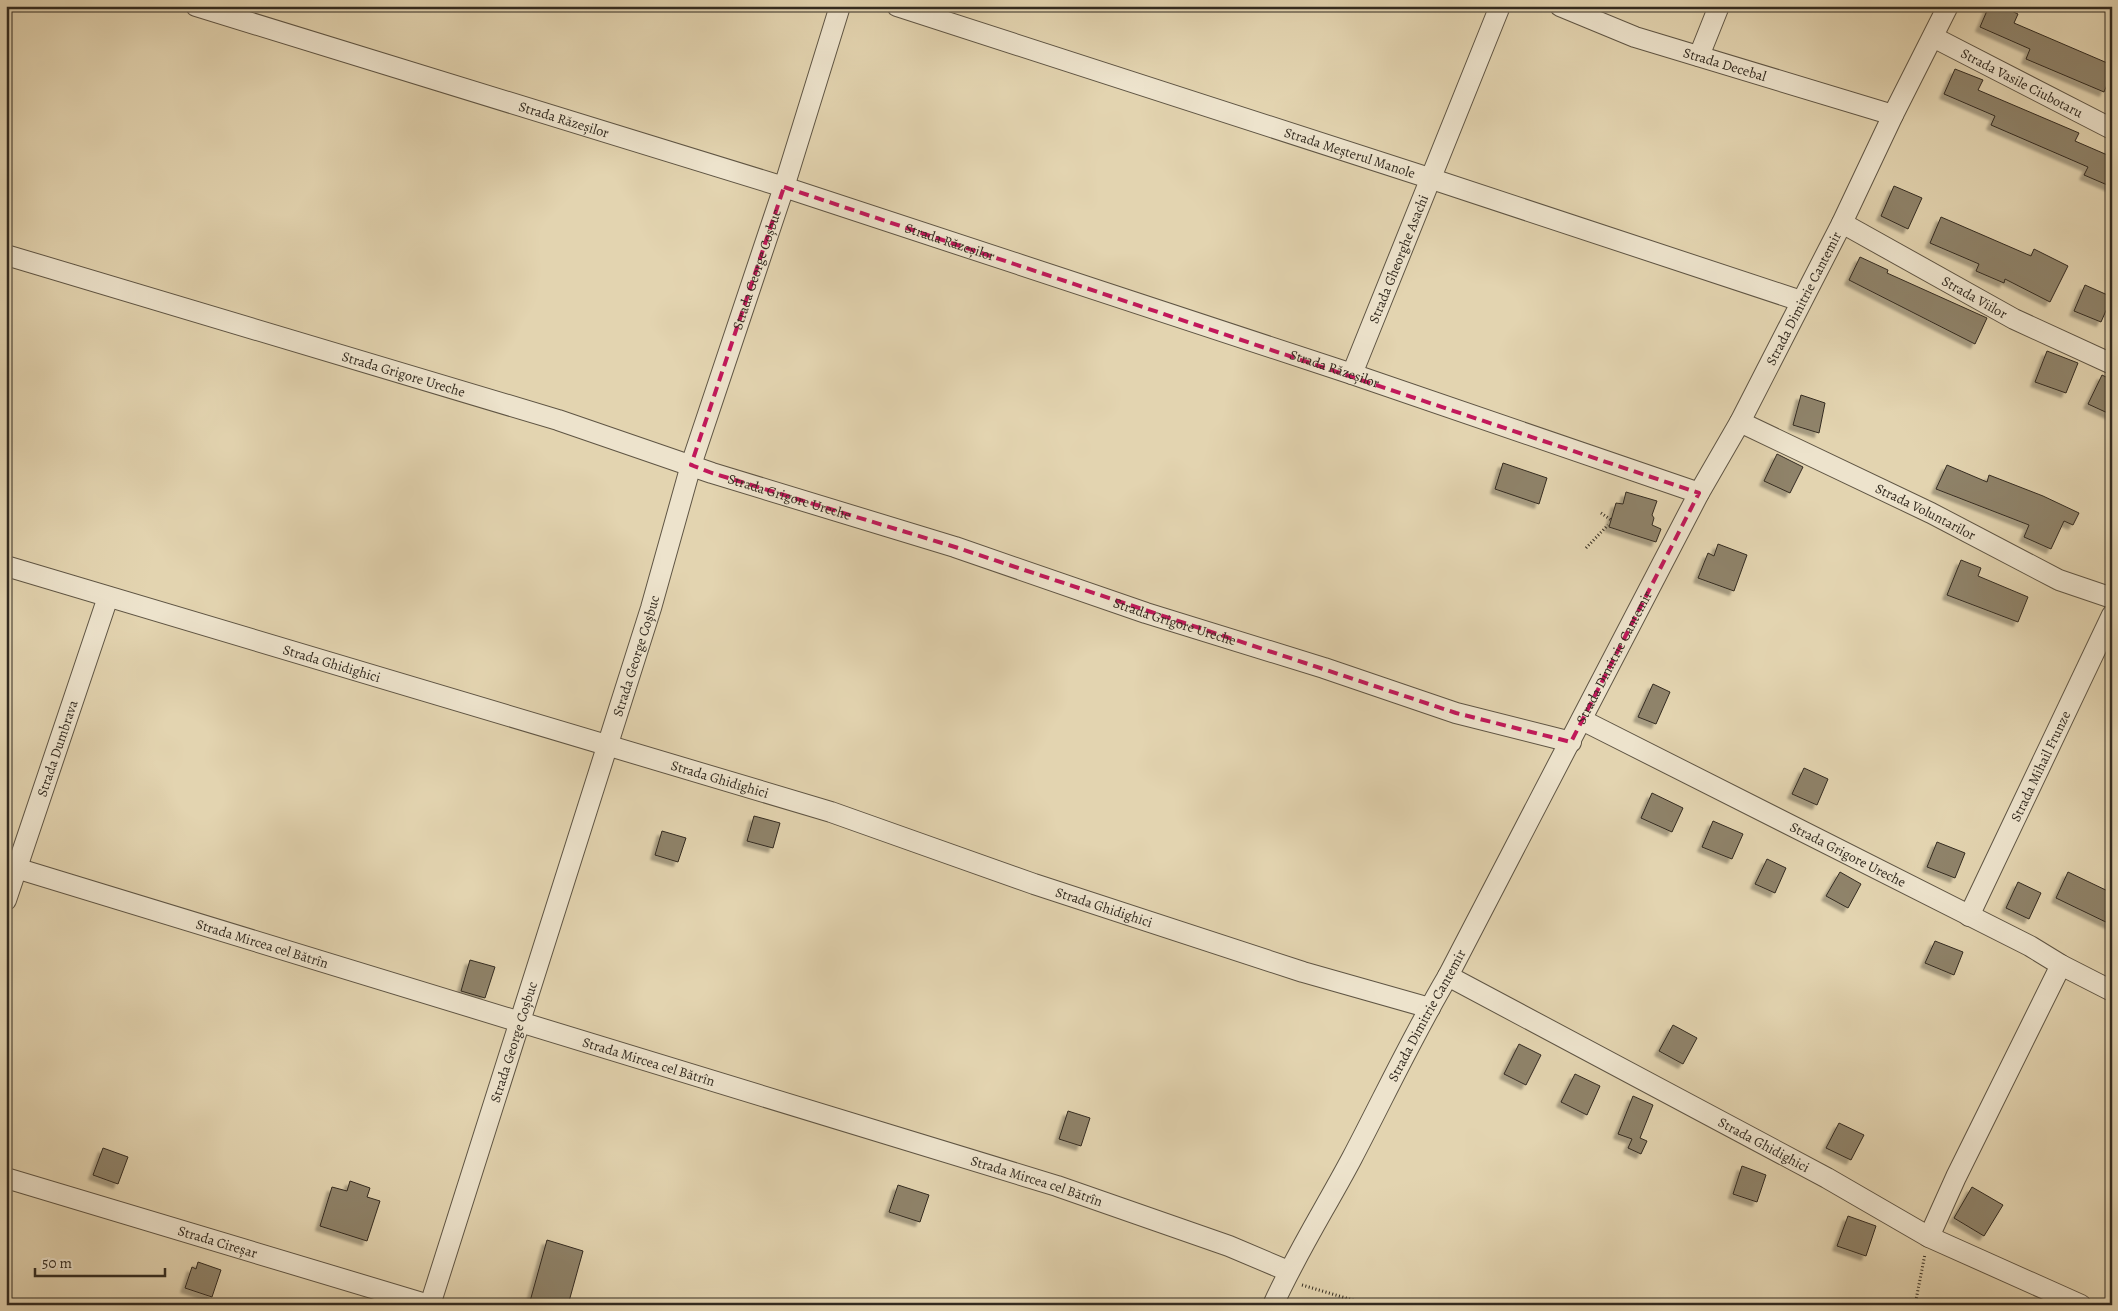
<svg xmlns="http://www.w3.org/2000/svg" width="2118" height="1311" viewBox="0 0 2118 1311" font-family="Alegreya,serif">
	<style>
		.building { fill: #8f836b; stroke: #332b20; filter: url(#shadow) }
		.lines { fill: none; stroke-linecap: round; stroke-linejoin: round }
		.minor-casing { stroke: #5f5544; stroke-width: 22 }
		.path { stroke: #332b20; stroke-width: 3; stroke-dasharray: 1 2.5; stroke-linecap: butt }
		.minor { stroke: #ede3cc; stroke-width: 20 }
		.marked { fill: none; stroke: #c2185b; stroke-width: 4; stroke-dasharray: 10 6; stroke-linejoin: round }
		.labels { text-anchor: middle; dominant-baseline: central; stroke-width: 4; stroke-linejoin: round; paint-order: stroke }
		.street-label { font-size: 14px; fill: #332b20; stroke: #ede3cc }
	</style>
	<defs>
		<filter id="shadow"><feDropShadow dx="-4.5" dy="4.5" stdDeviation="1" flood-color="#0004"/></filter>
	</defs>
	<rect width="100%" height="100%" fill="#e3d4b0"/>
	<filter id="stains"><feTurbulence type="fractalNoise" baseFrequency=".004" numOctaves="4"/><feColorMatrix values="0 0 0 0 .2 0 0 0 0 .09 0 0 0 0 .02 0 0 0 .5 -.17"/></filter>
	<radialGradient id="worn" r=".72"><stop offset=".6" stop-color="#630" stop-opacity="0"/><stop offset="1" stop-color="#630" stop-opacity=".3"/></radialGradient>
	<path class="building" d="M1989,6h12l17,8 -4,9 98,42v8l-8,19 -78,-33 4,-10 -50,-22z
		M1955,69l28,11 -5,10 101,43 -4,8 37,16v30l-28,-12 4,-8 -97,-42 4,-9 -51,-22z
		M1894,186l28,12 -14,31 -27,-13z
		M1941,217l90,39 3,-7 34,17 -18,36 -45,-23 -1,4 -28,-12 3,-7 -49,-21z
		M1860,257l28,13 -1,3 100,45 -12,26 -126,-64z
		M2085,285l27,12 -11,25 -27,-11z
		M2047,351l31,12 -12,30 -31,-11z
		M2102,375l10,5v35l-24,-11z
		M1801,395l24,8 -6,30 -26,-8z
		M1777,454l26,13 -13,26 -26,-12z
		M1503,463l44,15 -8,26 -44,-15z
		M1947,465l40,17 2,-7 54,21 36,17 -6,12 -9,-4 -13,28 -27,-12 5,-12 -93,-36z
		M1626,492l31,9 -5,14 2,3 -2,7 9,4 -5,13 -47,-15 7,-24 7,1z
		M1718,544l29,11 -13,36 -36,-13 10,-25 6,3z
		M1961,560l20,8 -3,8 50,21 -10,25 -71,-27z
		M1653,684l17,8 -14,32 -18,-7z
		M1804,768l24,11 -11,26 -25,-11z
		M1652,793l31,15 -11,24 -31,-14z
		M754,816l26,7 -7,25 -26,-7z
		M1713,821l30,13 -11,25 -30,-12z
		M662,831l24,7 -8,24 -23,-7z
		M1937,842l28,11 -10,25 -28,-11z
		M1767,859l19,9 -11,25 -20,-9z
		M1840,872l21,12 -13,24 -22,-12z
		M2068,872l44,21v32l-56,-27z
		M2018,882l23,11 -12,26 -23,-11z
		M1935,941l28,11 -9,23 -29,-12z
		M470,960l25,7 -10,31 -24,-7z
		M1673,1025l24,13 -14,26 -24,-13z
		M1519,1044l22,11 -15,30 -22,-11z
		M1575,1074l25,12 -13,29 -26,-13z
		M1633,1096l20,9 -13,33 7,3 -6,13 -13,-6 4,-9 -14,-5z
		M1068,1111l22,7 -9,28 -22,-7z
		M1839,1123l25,12 -13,25 -25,-12z
		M103,1148l25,9 -10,27 -25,-9z
		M1742,1166l24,9 -9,27 -24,-8z
		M350,1181l20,7 -3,9 13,4 -13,40 -47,-15 12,-39 15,4z
		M898,1185l31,10 -9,27 -31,-10z
		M1972,1187l31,18 -19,31 -30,-18z
		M1848,1216l28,10 -10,30 -29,-10z
		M547,1240l36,11 -15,54h-39z
		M198,1262l23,8 -9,27 -27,-9 7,-21 4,2z"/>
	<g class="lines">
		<defs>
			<g id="minor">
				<path id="s1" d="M196,6l588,181 568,187 347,119"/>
				<path id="s2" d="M897,6l532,172 372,123"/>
				<path id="s3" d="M1560,6l75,31 258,78"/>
				<path id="s4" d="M1933,37l179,92"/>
				<path d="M1699,56l20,-50"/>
				<path id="s5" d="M1842,223l172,96 98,45"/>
				<path id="s6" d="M6,255l552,165 154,53 243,74 191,66 178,55 132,45 115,29"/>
				<path id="s7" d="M1352,374l148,-368"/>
				<path id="s8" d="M1740,422l191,91 128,67 53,18"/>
				<path id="s9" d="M6,566l825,246 203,72 269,88 127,36"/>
				<path id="s10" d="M1582,720l448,226 31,19 51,26"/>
				<path id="s11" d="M6,865l1051,321 172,60 59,25"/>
				<path id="s12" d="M6,900l102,-303"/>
				<path id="s13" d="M1969,916l143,-301"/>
				<path id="s14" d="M1448,976l379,202 102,59 152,68"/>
				<path id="s15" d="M6,1178l423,127"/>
				<path d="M1929,1237l27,-60 105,-212"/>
				<path id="s16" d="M430,1305l221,-697 40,-143 93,-278 56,-181"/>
				<path id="s17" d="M1273,1305c23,-51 53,-98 79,-147 32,-61 61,-123 96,-182l251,-483 41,-71 102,-199 51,-108 55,-109"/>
			</g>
		</defs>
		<use href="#minor" class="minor-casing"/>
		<path class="path" d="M1601,513l10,7
			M1586,548l22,-23
			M1302,1285l67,20
			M1915,1305l10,-51"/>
		<use href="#minor" class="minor"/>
	</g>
	<path class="marked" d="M784,187l915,306 -128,249 -115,-29 -501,-166 -243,-74 -21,-8z"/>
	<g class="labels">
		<g class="street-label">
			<text stroke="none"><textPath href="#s3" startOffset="175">Strada Decebal</textPath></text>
			<text stroke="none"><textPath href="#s4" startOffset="100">Strada Vasile Ciubotaru</textPath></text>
			<text stroke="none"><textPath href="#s1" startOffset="385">Strada Răzeșilor</textPath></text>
			<text stroke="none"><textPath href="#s2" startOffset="476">Strada Meșterul Manole</textPath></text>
			<text stroke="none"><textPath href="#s1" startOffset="790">Strada Răzeșilor</textPath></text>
			<text stroke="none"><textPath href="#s7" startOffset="124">Strada Gheorghe Asachi</textPath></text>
			<text stroke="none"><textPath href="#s16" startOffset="1086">Strada George Coșbuc</textPath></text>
			<text stroke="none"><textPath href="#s5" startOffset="152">Strada Viilor</textPath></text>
			<text stroke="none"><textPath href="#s17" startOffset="1138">Strada Dimitrie Cantemir</textPath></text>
			<text stroke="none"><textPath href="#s1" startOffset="1195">Strada Răzeșilor</textPath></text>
			<text stroke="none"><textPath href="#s6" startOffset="415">Strada Grigore Ureche</textPath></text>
			<text stroke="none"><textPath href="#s6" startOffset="820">Strada Grigore Ureche</textPath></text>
			<text stroke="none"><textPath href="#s8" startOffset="206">Strada Voluntarilor</textPath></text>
			<text stroke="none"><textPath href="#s6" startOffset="1225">Strada Grigore Ureche</textPath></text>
			<text stroke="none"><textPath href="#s16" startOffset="681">Strada George Coșbuc</textPath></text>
			<text stroke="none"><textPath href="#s17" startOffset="732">Strada Dimitrie Cantemir</textPath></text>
			<text stroke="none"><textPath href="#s9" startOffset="340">Strada Ghidighici</textPath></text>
			<text stroke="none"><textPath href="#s12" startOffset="160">Strada Dumbrava</textPath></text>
			<text stroke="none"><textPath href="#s13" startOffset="166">Strada Mihail Frunze</textPath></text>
			<text stroke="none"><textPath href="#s9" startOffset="745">Strada Ghidighici</textPath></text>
			<text stroke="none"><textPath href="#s10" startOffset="298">Strada Grigore Ureche</textPath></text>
			<text stroke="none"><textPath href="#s9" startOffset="1150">Strada Ghidighici</textPath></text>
			<text stroke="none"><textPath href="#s11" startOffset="268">Strada Mircea cel Bătrîn</textPath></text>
			<text stroke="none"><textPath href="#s17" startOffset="328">Strada Dimitrie Cantemir</textPath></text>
			<text stroke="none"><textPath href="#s16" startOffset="276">Strada George Coșbuc</textPath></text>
			<text stroke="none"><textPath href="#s11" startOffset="672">Strada Mircea cel Bătrîn</textPath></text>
			<text stroke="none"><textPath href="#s14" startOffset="358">Strada Ghidighici</textPath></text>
			<text stroke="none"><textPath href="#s11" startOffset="1078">Strada Mircea cel Bătrîn</textPath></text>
			<text stroke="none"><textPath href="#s15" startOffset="221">Strada Cireșar</textPath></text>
		</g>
	</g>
	<rect width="2118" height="1311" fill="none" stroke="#e3d4b0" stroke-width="25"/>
	<rect x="8" y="8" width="2103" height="1296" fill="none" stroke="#332b20" stroke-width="2.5"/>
	<rect x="12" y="12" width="2093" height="1286" fill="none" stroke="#332b20"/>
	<path d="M35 1268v8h130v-8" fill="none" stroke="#332b20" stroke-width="2.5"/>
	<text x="42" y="1268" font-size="15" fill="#332b20" stroke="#ede3cc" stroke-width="4" paint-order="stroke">50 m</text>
	<rect width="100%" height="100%" filter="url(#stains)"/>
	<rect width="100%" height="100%" fill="url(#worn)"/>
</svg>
